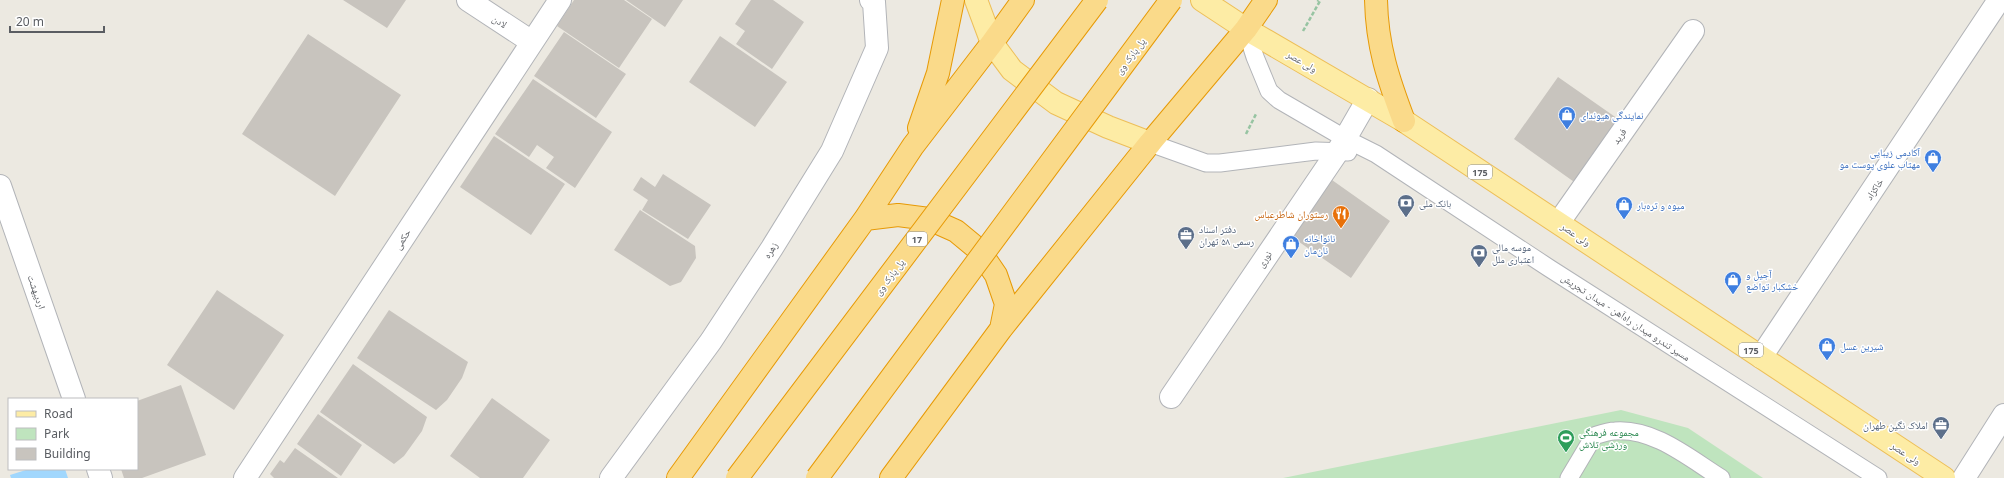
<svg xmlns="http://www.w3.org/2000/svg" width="2004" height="478" viewBox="0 0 2004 478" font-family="'Noto Sans','Noto Naskh Arabic',sans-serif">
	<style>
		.green { fill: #bfe4be }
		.water { fill: #a1d7fd }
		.building { fill: #c8c4be }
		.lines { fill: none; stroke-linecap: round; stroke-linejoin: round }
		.lane-casing { stroke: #b2b4b8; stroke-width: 19 }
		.street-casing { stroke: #b2b4b8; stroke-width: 24 }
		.primary-casing { stroke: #edbf59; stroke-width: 24 }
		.highway-casing { stroke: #e79a06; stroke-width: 24 }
		.path { stroke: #97c4a2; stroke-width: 2.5; stroke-dasharray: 4 2; stroke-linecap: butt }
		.lane { stroke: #fff; stroke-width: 17 }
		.street { stroke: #fff; stroke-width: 22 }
		.primary { stroke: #fdeca5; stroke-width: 22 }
		.highway { stroke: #fada8a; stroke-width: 22 }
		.highway-bridge-casing { stroke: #e79a06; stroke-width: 24; stroke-linecap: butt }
		.highway-bridge { stroke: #fada8a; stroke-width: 22 }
		.labels { text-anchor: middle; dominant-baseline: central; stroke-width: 3; stroke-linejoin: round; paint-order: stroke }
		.shield { fill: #fff; stroke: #8c8e91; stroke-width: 1 }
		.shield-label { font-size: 9px; font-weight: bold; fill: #5a5d62 }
		.street-label { font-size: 10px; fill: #5a5d62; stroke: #fff }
		.shop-label { font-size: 10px; fill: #366cbe; stroke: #fff; text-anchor: start }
		.service-label { font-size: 10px; fill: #4e5e75; stroke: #fff; text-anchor: start }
		.food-label { font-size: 10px; fill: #c56008; stroke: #fff; text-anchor: end }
		.leisure-label { font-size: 10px; fill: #27864d; stroke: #fff; text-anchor: start }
	</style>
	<rect width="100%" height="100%" fill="#ece9e1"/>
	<path class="green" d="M1621,410l67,18 75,50h-480z"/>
	<path class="water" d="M29,469h36l3,9h-57l-1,-3z"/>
	<path class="building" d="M343,0h63l-19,28z
		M574,0h50l28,19 -33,49 -62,-42z
		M626,0h57l-18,27z
		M751,0h22l31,22 -32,47 -36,-25 9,-13 -10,-7z
		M564,32l62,42 -30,44 -62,-42z
		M308,34l93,61 -66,101 -93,-62z
		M720,36l67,46 -32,45 -66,-45z
		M1558,77l63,44 -44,63 -63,-45z
		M533,79l79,53 -37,56 -29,-20 8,-11 -17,-12 -8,12 -34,-23z
		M494,136l71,48 -34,51 -71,-48z
		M663,174l48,31 -23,34 -46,-29 6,-10 -15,-10 8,-13 14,10z
		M1332,180l58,41 -39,57 -59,-41z
		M640,210l55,36 1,12 -15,24 -11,4 -56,-36z
		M217,290l67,45 -50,75 -67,-45z
		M389,310l79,52 -6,16 -15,22 -11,10 -79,-52z
		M353,364l74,53 -5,14 -18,25 -10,8 -74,-52z
		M181,385l25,70 -64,23h-18l-3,-9h16v-68z
		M492,398l58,42 -27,38h-43l-30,-22z
		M318,414l44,31 -21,31 -44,-32z
		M295,448l43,30h-64l-4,-4 10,-14 4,3z"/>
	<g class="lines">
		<defs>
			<path id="lane" d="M1246,29l9,28 14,34 10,9 67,39 30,15 173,114 329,210
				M1150,143l56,20h14l96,-12 32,1
				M1569,478l25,-42c6,-2 14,-5 21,-5 39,-3 74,27 106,47"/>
			<path id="street" d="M468,0l64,42
				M0,186l74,213
				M1559,222l134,-191
				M1761,357l238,-357
				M1171,397l167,-246 30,-52
				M98,469l3,9
				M245,478l315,-478
				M611,478l100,-137 61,-93 60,-97 45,-103 -3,-46 -3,-2
				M1964,478l40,-63"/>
			<path id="primary" d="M976,0l16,43 20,27 44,33 52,24 42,16
				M1202,0l44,29 158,92 540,357"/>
			<path id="highway" d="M1376,0c1,46 12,79 28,121
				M919,128l19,-55 15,-73
				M865,219l33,-4 31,4 27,12 23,19 17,25 10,29 -5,25
				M678,478l187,-259 48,-73 79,-103 31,-43
				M891,478l110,-149 149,-186 96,-114 20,-29"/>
		</defs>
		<use href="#lane" class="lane-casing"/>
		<use href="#street" class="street-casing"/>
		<use href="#primary" class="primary-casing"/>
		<use href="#highway" class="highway-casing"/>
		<path class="path" d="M1303,31l17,-30 -3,-1
			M1246,134l10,-20"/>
		<use href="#lane" class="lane"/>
		<use href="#street" class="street"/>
		<use href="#primary" class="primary"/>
		<use href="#highway" class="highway"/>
		<defs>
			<path id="highway-bridge" d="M737,478l360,-478
				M817,478l354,-478"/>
		</defs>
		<use href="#highway-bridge" class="highway-bridge-casing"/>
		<use href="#highway-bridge" class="highway-bridge"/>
	</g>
	<defs>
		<symbol id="shop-pin" viewBox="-11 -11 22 30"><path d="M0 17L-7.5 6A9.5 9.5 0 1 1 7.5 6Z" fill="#3f7fe0" stroke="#fff"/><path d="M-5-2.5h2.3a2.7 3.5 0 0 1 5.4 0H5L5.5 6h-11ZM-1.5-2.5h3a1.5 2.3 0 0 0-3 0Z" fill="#fff"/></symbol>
		<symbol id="bank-pin" viewBox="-11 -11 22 30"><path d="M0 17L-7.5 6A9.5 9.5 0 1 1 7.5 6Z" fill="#5c6f8a" stroke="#fff"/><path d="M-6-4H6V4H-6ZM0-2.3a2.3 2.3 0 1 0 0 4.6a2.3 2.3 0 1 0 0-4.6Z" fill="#fff"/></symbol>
		<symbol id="restaurant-pin" viewBox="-11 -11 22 30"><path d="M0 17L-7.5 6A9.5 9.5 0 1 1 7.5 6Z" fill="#e8710a" stroke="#fff"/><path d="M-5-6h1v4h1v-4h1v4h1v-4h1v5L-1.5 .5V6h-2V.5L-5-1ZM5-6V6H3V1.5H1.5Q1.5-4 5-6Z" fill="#fff"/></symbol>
		<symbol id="office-pin" viewBox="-11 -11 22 30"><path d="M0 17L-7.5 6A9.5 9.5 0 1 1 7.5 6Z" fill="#5c6f8a" stroke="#fff"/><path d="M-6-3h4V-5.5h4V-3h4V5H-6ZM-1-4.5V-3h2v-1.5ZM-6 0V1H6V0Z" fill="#fff"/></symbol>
		<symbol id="stadium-pin" viewBox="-11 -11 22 30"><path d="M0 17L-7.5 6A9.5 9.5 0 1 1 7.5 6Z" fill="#2e9e5b" stroke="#fff"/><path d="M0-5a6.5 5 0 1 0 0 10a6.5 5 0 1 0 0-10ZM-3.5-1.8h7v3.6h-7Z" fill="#fff"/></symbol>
	</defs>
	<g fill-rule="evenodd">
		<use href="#shop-pin" x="1557" y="105" width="20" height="27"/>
		<use href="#shop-pin" x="1923" y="148" width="20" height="27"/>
		<use href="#bank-pin" x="1396" y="193" width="20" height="27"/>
		<use href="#shop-pin" x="1614" y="195" width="20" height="27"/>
		<use href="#restaurant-pin" x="1331" y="204" width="20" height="27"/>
		<use href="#office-pin" x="1176" y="225" width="20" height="27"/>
		<use href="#shop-pin" x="1281" y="234" width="20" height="27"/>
		<use href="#bank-pin" x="1469" y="243" width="20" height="27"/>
		<use href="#shop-pin" x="1723" y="270" width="20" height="27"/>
		<use href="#shop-pin" x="1817" y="336" width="20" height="27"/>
		<use href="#office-pin" x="1931" y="415" width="20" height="27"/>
		<use href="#stadium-pin" x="1556" y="428" width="20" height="27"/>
	</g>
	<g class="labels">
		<g class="shield">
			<rect x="1468" y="165" width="24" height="14" rx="3"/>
			<rect x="907" y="232" width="20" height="14" rx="3"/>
			<rect x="1739" y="343" width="24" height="14" rx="3"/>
		</g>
		<g class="shield-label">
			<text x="1480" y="172">175</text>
			<text x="917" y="239">17</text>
			<text x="1751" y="350">175</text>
		</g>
		<g class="street-label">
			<text transform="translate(500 21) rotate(33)">لادن</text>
			<text transform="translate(1130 56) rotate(-53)">پل پارک وی</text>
			<text transform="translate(1302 61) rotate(30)">ولی عصر</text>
			<text transform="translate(1619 136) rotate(-55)">فرید</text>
			<text transform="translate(1874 189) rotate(-56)">خاکزاد</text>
			<text transform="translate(1576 234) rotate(34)">ولی عصر</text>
			<text transform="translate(402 239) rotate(-57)">حکمی</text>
			<text transform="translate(770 250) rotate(-57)">زهره</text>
			<text transform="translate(1264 259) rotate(-56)">نوری</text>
			<text transform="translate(889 277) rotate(-53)">پل پارک وی</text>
			<text transform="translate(37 292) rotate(71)">اردیبهشت</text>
			<text transform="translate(1626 317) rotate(33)">مسیر تندرو میدان راه‌آهن - میدان تجریش</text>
			<text transform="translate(1906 453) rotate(33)">ولی عصر</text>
		</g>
		<g class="shop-label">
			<text x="1580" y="115">نمایندگی هیوندای</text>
			<text x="1920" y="152" text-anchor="end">آکادمی زیبایی<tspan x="1920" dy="12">مهتاب علوی پوست مو</tspan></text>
			<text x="1637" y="205">میوه و تره‌بار</text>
			<text x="1304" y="238">نانواخانه<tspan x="1304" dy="12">نان‌مان</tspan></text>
			<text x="1746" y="274">آجیل و<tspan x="1746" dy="12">خشکبار تواضع</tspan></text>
			<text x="1840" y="346">شیرین عسل</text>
		</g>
		<g class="service-label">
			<text x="1419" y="203">بانک ملی</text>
			<text x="1199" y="229">دفتر اسناد<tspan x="1199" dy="12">رسمی ۵۸ تهران</tspan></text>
			<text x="1492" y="247">موسه مالی<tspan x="1492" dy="12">اعتباری ملل</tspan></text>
			<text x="1928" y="425" text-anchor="end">املاک نگین طهران</text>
		</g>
		<g class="food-label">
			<text x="1328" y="214">رستوران شاطرعباس</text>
		</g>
		<g class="leisure-label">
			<text x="1579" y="432">مجموعه فرهنگی<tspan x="1579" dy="12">ورزشی تلاش</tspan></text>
		</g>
	</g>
	<rect x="8" y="398" width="130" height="72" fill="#ffffff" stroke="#bdbec0"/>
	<rect x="16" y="411" width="20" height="6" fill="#fdeca5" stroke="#bdbec0"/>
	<text x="44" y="418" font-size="12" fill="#5a5d62">Road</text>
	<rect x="16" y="428" width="20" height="12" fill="#bfe4be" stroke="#bdbec0"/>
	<text x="44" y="438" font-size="12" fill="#5a5d62">Park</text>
	<rect x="16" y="448" width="20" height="12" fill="#c8c4be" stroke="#bdbec0"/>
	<text x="44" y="458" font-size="12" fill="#5a5d62">Building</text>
	<path d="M10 26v6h94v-6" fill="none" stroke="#5a5d62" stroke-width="2"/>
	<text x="16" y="26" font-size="12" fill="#5a5d62" stroke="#ffffff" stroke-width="3" paint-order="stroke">20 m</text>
</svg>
